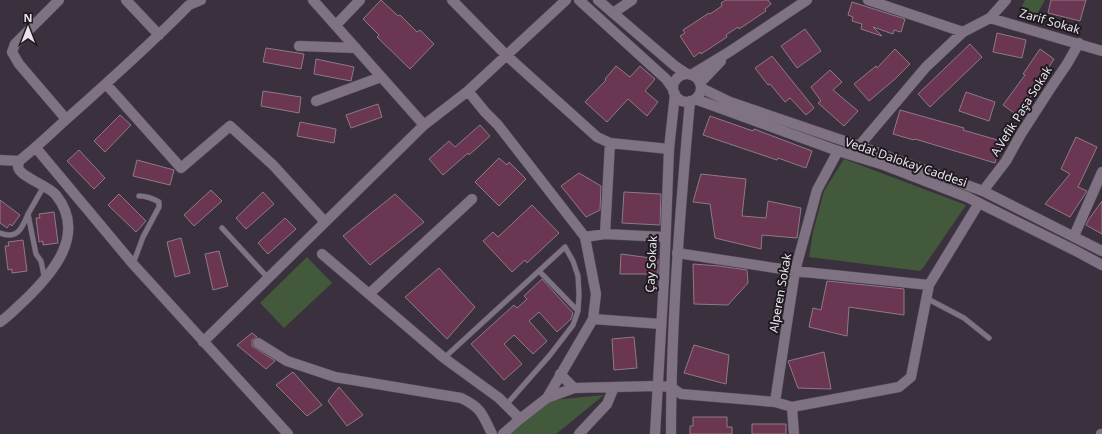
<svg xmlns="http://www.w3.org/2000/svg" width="1102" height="434" viewBox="0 0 1102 434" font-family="'Noto Sans',sans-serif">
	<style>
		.green { fill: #43593b }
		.building { fill: #6a3652; stroke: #8f7a84 }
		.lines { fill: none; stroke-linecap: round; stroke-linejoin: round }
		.lane-casing { stroke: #564c58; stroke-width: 6 }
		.street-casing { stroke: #564c58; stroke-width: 11 }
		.secondary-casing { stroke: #564c58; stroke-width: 11 }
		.lane { stroke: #7f7282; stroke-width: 5 }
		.street { stroke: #7f7282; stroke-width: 10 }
		.secondary { stroke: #7f7282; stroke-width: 10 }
		.labels { text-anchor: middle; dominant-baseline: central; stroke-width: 4; stroke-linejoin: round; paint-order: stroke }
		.street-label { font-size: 12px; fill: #eae3ec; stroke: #1f1a20 }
	</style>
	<rect width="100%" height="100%" fill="#3b303e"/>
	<path class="green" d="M1025,0h20l-9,16 -15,-8z
		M844,159l122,46 -43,63 -3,3 -111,-14 4,-25 11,-41z
		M307,257l25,26 -48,45 -24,-25z
		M604,395l-48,39h-45l35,-30 7,-4z"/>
	<path class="building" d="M381,0l17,16 2,-1 17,17 3,-2 14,14 -24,25 -33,-32 2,-2 -16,-16z
		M726,0h42l3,4 -6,5 1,2 -27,18 -1,-2 -12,8 1,2 -26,17 -1,-2 -6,5 -14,-21 5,-3 -2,-3 26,-17 1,1 12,-8 -1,-3z
		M1051,0h35l-6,21 -32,-8z
		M852,2l53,17 -4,13 -7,-2 -1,4 -20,-7 9,9 -21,-7 1,-5 -10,-3 1,-4 -5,-2z
		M805,29l16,22 -24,17 -16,-22z
		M997,33l29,7 -4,18 -29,-6z
		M970,44l12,13 -52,50 -12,-13z
		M266,48l38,6 -3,15 -38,-7z
		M895,49l15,15 -15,15 -26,22 -15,-17 22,-18 1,2z
		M1040,49l14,10 -20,31 1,1 -18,24 -14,-10 22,-30 -2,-1z
		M772,56l42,52 -8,7 -16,-17 -5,4 -15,-18 -2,1 -13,-17z
		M316,59l38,8 -3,14 -37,-7z
		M616,66l14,11 10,-11 15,13 -10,12 13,11 -11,14 -19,-17 -21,23 -22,-20 21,-22 -1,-1z
		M830,70l12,12 -9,8 25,21 -14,15 -26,-23 3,-2 -10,-14z
		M263,91l38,6 -2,16 -38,-7z
		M966,92l29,10 -6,19 -30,-10z
		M378,104l4,13 -31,11 -5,-13z
		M900,110l64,18 -1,2 38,11 -6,22 -80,-24 -1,1 -21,-6z
		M120,115l11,10 -26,27 -11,-11z
		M710,116l43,15 1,-2 58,22 -6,17 -28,-10 -1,2 -74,-25z
		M300,122l36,7 -2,14 -37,-7z
		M480,125l10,11 -21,19 -1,-2 -25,22 -14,-16 20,-18 6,6z
		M1076,137l21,10 -19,40 9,4 -17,26 -25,-13 25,-30 -9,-5z
		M79,150l26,28 -11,11 -27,-28z
		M499,158l8,7 2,-3 17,17 -27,27 -24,-24z
		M137,160l37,10 -4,15 -37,-9z
		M579,173l22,13 -1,24 -14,7 -25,-31z
		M701,174l45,5 -4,37 24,2 2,-17 33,7 -4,30 -35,-3 -1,14 -46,-11 -5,-34 -17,-2z
		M211,190l11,11 -28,25 -10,-11z
		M263,192l11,12 -28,25 -10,-11z
		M624,192l37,2 -1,31 -38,-2z
		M119,194l27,27 -10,11 -28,-27z
		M395,194l29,28 -54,43 -27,-29z
		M0,200l20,15 -8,11 -2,-2 -3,4 -7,-5z
		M1102,201v33l-16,-9 3,-6z
		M532,205l27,28 -32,30 -2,-3 -13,12 -29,-31 10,-9 5,5z
		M54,212l4,31 -15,2v-4l-4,1 -3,-24h4l-1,-4z
		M285,218l11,11 -28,25 -10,-11z
		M181,238l9,35 -15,4 -8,-35z
		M23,240l4,31 -15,2v-4l-4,1 -3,-24h4l-1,-4z
		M219,251l9,35 -15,4 -8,-36z
		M621,254l37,5v15h-38z
		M693,264l26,2 28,4 1,13 -20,22 -34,-1z
		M439,268l36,39 -28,32 -42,-42z
		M542,279l31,34 -2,6 -14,13 -18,-20 -10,9 18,20 -14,13 -19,-19 -10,9 18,20 -18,16 -33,-36 43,-39 3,3 10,-9 -3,-3z
		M827,281l77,8v26l-55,-8 -2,29 -38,-9 4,-19 8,2z
		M252,333l5,4 -5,3v6l23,15 -9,8 -29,-24z
		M634,337l3,31 -23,2 -2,-31z
		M694,345l35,10 -3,29 -42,-11z
		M824,352l7,37 -33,-1 -10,-27z
		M293,372l29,33 -15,11 -31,-31z
		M339,387l24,28 -16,11 -19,-25z
		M693,417h34v10h5v7h-42v-8h3z
		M752,424h34v10h-34z"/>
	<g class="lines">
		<defs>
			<path id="lane" d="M44,186l-16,28 8,40 5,7 4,19
				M222,228l46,50
				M0,233c18,7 22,-5 28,-19
				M133,264l10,-27 16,-30v-5c-7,-4 -12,-6 -20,-6
				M539,271l39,40
				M926,298l38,20 25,20
				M444,358l121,-111 8,14 5,15 1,19 -1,16 -5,14 -23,30 -44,50"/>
			<path id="street" d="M59,0l-44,44 -3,8 7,12 47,55
				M126,0l33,35
				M313,0l111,125
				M452,0l54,55 91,82 13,6 59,6
				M868,0l95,32
				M613,13l19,-13
				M990,18l112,33
				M336,25l24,-25
				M299,46l57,2
				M691,75l38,-23 78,-52
				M700,83l21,-22
				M106,84l75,84 49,-42 43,39 52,57
				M468,91l17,21 13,13 87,112
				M316,101l65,-24
				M859,146l67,-79 37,-35 27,-14 16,-18
				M36,148l97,116 155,170
				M0,160l19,1c0,2 -1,4 -1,6 2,10 31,19 38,28 31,39 -3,78 -31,105 -8,7 -16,16 -25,22
				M19,161c18,-14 34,-30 51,-45 40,-36 81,-72 119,-111l12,-5
				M983,191l23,-30 15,-27 29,-45 17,-25 12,-21
				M605,234l60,3
				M1074,236l28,-64
				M677,253l118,18 134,14
				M322,254l122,104 55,40 21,21
				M369,294l103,-95
				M593,319l68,5
				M203,342l221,-217 44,-34 98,-91
				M258,343l29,18 48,16 126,21c21,10 21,16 31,36
				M560,374l14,14
				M547,398l46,-79 3,-25 -11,-57 20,-3 5,-91
				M792,407l107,-20 12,-10 18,-92 50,-82
				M503,434l17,-15 27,-21 27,-10 82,-2 15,1 10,7 94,8
				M579,434l28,-30 7,-17
				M794,434l-2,-27 -17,-5 20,-131 22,-81 21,-39"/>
			<path id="secondary" d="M579,0l87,79 7,10
				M598,0l77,66 12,8
				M673 88a14 14 0 1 1 28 0a14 14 0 1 1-28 0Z
				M701,88l29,14 129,44 124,45 119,60
				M695,99l143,52 46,14 83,32 109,54 26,14
				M655,434l9,-155 5,-130 6,-55
				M671,434c0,-111 9,-222 19,-333
				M1101,434h1"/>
		</defs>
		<use href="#lane" class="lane-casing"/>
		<use href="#street" class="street-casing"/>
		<use href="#secondary" class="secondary-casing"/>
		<use href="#lane" class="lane"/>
		<use href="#street" class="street"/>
		<use href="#secondary" class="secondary"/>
	</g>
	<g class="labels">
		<g class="street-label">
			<text transform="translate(1050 21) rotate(16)">Zarif Sokak</text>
			<text transform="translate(1021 111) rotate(-58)">A.Vefik Paşa Sokak</text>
			<text transform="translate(906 162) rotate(19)">Vedat Dalokay Caddesi</text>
			<text transform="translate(651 264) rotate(-87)">Çay Sokak</text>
			<text transform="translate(780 293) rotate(-80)">Alperen Sokak</text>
		</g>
	</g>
	<g transform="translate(28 28)" stroke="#1f1a20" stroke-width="3" paint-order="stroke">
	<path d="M0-3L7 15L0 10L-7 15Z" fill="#eae3ec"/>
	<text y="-6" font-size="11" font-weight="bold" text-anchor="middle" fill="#eae3ec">N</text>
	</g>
</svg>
